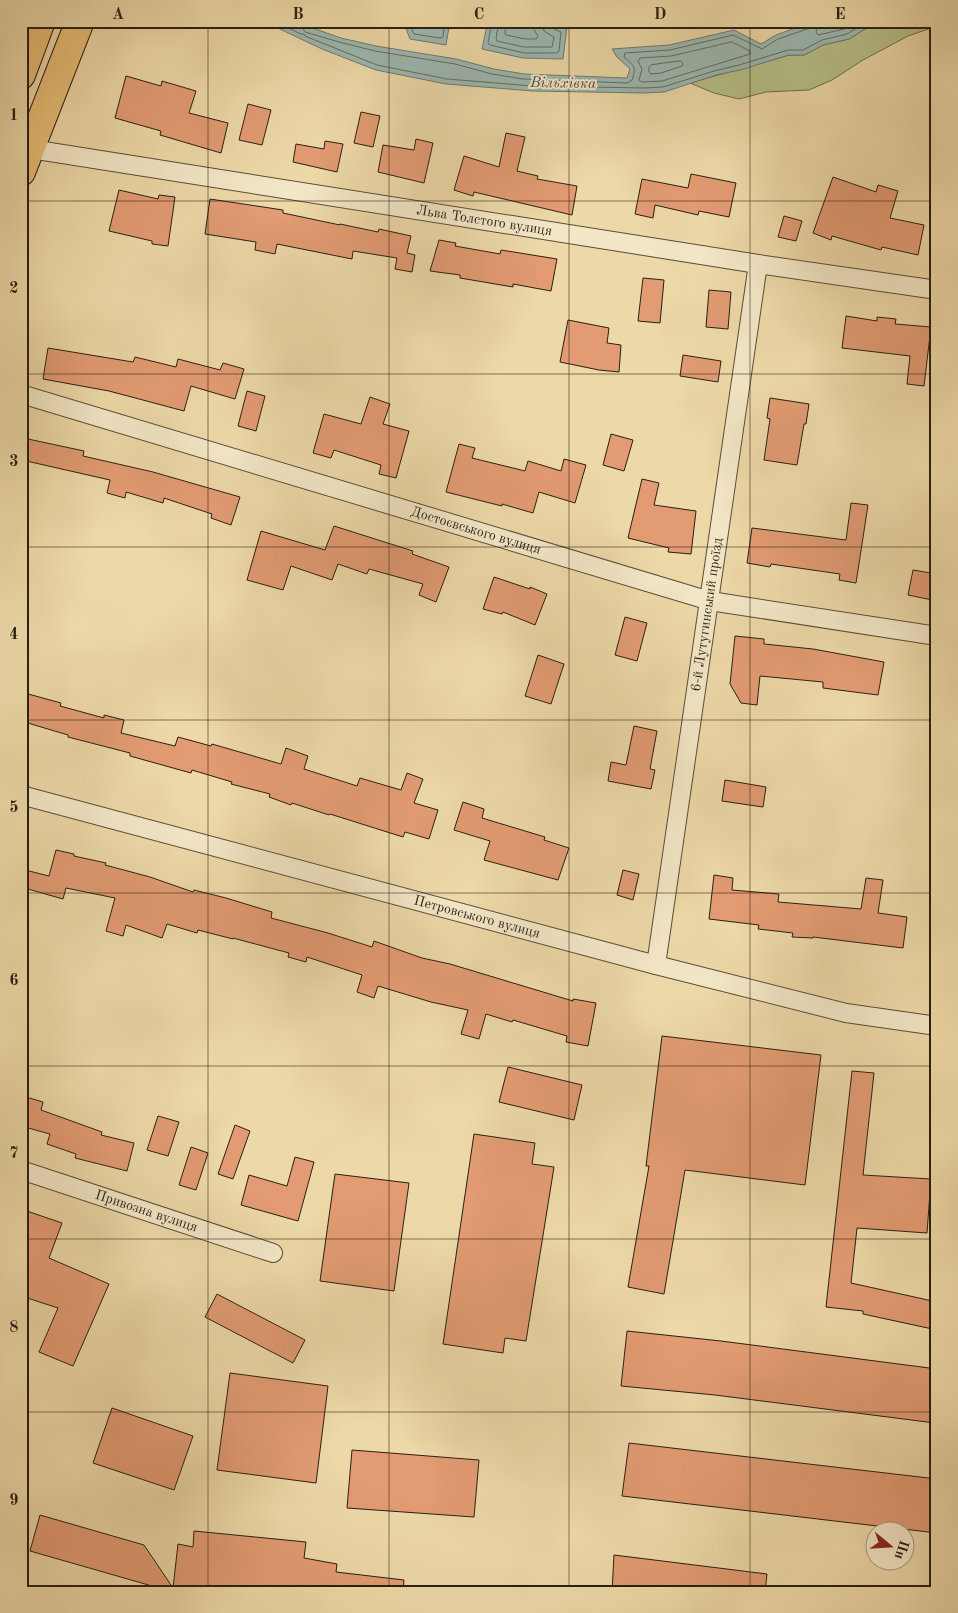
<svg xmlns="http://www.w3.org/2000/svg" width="958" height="1613" viewBox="0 0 958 1613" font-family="'Old Standard TT',serif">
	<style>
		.green { fill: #b6bf89; stroke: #706f4e }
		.water { fill: #9cb8b1; stroke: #6e7b72 }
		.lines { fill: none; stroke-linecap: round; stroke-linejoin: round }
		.shore { stroke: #626c62; stroke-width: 1 }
		.building { fill: #e29b73; stroke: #291f13 }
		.minor-casing { stroke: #5a4d38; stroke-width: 20 }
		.primary-casing { stroke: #291f13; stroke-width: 30 }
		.minor { stroke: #f3e6c6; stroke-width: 18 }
		.primary { stroke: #e6bc74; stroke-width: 28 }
		.grid { fill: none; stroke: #291f13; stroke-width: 1; stroke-opacity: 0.55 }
		.labels { text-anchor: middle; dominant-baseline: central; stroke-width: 4; stroke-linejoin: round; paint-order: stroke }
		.street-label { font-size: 14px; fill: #291f13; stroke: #f3e6c6 }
		.water-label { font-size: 15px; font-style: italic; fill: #4c4d42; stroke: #f3e6c6 }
		.neatline { fill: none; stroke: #291f13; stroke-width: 2 }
		.grid-label { font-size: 16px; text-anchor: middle; font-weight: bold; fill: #291f13 }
	</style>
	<rect width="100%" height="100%" fill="#edd8a7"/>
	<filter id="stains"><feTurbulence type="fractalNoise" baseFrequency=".004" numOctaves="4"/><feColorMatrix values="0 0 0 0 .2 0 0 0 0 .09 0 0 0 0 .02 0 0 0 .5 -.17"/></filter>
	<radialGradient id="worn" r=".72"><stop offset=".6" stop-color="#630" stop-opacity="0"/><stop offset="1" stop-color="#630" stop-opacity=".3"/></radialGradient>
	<path class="green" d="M878,21h59v5l-29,10 -45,24 -31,20 -23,10 -43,2 -27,7 -25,-6 -24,-10 99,-28h15l19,-10 26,-6z"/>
	<path class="water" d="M263,21h43l1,5 34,12 35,8 80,13 38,10 30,5 103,4 3,-9 -13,-12 -5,-8 57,-4 65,-15 27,14 15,-9 38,-14h64l-29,18 -26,6 -19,10h-15l-49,15 -24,5 -52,17 -20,1 -111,-2 -87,-7 -70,-14 -54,-21z
		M406,21h44l-4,24 -36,-6 -5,-13z
		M488,21h54l25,6 -4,32 -40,-1 -41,-9z"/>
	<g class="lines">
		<path class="shore" d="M273,21l28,13h3l1,2 72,29 70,14 86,7 111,2 19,-1 51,-16 25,-6 49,-15h15l19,-10 25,-6 21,-13
			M301,21l1,6 3,5 34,10 36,9 80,13 37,10 31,5 104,4 5,-3c5,-14 2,-14 -8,-23l1,-4 45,-3 63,-15 29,14 16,-10 32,-11 2,-3 1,-4
			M410,21v5l4,8 26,4 3,-1 2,-16
			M492,21l-4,22 2,2 34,8h33l2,-2 2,-19 -12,-5 -2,-6
			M499,21l-3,17 1,3 27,6h28l2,-10 -10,-6 -3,-10
			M506,21l-1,12 1,2 19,4h11l2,-2 -4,-8 -1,-8
			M819,21l-3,11 2,3 26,-6 12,-8
			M732,42l18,9v3l-88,27 -20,1 -3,-2 3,-11 -4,-8 2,-3 31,-2z
			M681,61l2,3 -1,2 -21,7 -10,1 -2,-2v-5l2,-2z"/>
	</g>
	<path class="building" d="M126,76l35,10 1,-5 34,10 -7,22 39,10 -7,30 -61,-18 1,-4 -46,-13z
		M248,104l23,6 -9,35 -23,-5z
		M361,112l19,4 -7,31 -19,-4z
		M506,133l19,4 -8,34 21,5 -1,3 40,7 -5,29 -98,-23 -1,4 -19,-6 10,-34 35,11z
		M416,139l17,4 -9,40 -46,-11 5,-27 31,5z
		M325,141l18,3 -6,28 -44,-10 3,-18 28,5z
		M691,174l45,9 -7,34 -30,-6 -1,4 -43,-10 -2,13 -18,-4 7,-35 46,9z
		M833,177l43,15 2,-7 20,6 -8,27 34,7 -6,30 -36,-8 -1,3 -49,-14 -1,4 -18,-7z
		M119,190l39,9 1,-4 16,2 -7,49 -16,-2v-3l-43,-10z
		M210,199l73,11v3l57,12v-1l38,8 1,-3 32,7 -4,17 8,2 -3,17 -17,-3 2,-11 -44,-7 -1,8 -75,-15 -2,10 -20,-4 1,-8 -51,-8z
		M784,216l18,5 -6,20 -18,-4z
		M439,240l17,3 -1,3 45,8 1,-4 56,9 -6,32 -38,-7v3l-53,-9v-3l-30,-4z
		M643,278l21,2 -4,43 -22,-2z
		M709,290l22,2 -3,37 -22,-2z
		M846,316l31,5v-4l19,2 -1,5 36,3 -7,59 -17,-2 3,-28 -68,-8z
		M568,320l41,8 -2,15 14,2 -2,27 -20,-2 -39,-8z
		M48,348l85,14 2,-5 41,10 2,-8 42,11 3,-7 21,6 -9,30 -44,-13 -7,25 -75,-20 -66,-12z
		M683,355l38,6 -3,21 -38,-6z
		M247,391l18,5 -9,35 -18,-5z
		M370,397l20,7 -7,20 26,7 -13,47 -17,-4 2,-9 -47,-15 -3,8 -18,-5 11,-39 37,10z
		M770,398l39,6 -3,20h-2l-7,41 -33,-5 6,-41 -3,-1z
		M611,434l22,6 -9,31 -21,-6z
		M28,439l56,12 -1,5 70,16 87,25 -9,28 -20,-7 1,-4 -48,-16 -1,5 -37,-11 -1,6 -18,-5 3,-13 -88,-20z
		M459,444l16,4 -3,10 53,13 3,-10 33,10 3,-12 22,6 -11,38 -36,-11 -6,21 -31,-9v2l-56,-14z
		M642,479l17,4 -5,22 42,6 -5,43 -23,-2 1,-4 -41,-10z
		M851,503l17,2 -12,78 -17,-3 1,-6 -69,-10 -1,3 -23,-4 5,-35 94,12z
		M334,526l79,25 -1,3 37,13 -13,35 -17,-7 4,-11 -54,-15 -2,5 -29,-10 -6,16 -41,-14 -8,24 -36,-10 14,-49 64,19z
		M913,570l24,4v27l-29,-6z
		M494,577l36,12v-2l17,7 -12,31 -32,-13 -1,2 -19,-5z
		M625,617l22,6 -10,38 -22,-6z
		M735,636l29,3v5l49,5 71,13 -6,33 -55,-7v-6l-63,-6 -3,29 -16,-2 -11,-19z
		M538,655l26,9 -13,40 -26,-8z
		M21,692l40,11 -1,3 44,12v-3l20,5 -3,13 54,13 3,-9 33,9 1,-2 69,20 5,-16 22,8 -4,13 53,17 3,-8 41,12 6,-17 16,6 -9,24 24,7 -9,29 -24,-7 -2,5 -73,-23 -1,1 -37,-12 -1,2 -22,-8 1,-3 -39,-10 1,-2 -40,-12 -1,3 -61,-17v-3l-62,-16v-2l-47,-14z
		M634,726l23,5 -7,38 5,1 -4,19 -43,-8 3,-19 15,3z
		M725,780l41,7 -3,20 -41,-6z
		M463,802l21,7 -2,9 63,19 -1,3 25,8 -11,32 -74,-20 6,-19 -36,-11z
		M56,850l18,4v2l32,7 -1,2 45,12 43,15 1,-2 32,8 46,14 -1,6 57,15 44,14 2,-6 48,17 28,6 123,37v-2l23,4 -8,43 -22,-4 1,-6 -54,-16 -1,2 -26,-8 -7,25 -18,-5 7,-24 -37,-8 -53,-16 -4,12 -17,-6 5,-17 -55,-18 -1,5 -18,-5 1,-4 -56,-15v1l-35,-9 -1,3 -30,-9 -5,14 -36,-13 -3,11 -17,-5 9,-33 -49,-10 -3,11 -42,-12v-18l28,7z
		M623,870l16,4 -6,26 -16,-5z
		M714,875l19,3 -1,12 47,4 -1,8 83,7 5,-31 17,2 -5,33 29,4 -4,31 -90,-11v1l-21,-1 1,-4 -35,-4 1,-4 -50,-6z
		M662,1036l159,19 -16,130 -120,-15 -21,124 -36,-7 21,-121h-3z
		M508,1067l74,18 -8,35 -75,-18z
		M852,1071l22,2 -11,102 68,4 -4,54 -70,-5 -6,55 86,19v28l-74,-16v-3l-37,-4z
		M26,1097l17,5 -2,8 61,22 -1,3 33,8 -7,28 -52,-13 1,-4 -29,-10 3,-10 -29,-8v-12z
		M158,1116l21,6 -11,34 -21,-6z
		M235,1125l15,6 -17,48 -15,-5z
		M474,1134l61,9 -3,21 22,3 -28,174 -21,-3 -2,15 -60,-9z
		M191,1147l17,6 -12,37 -17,-5z
		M295,1157l19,5 -16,59 -57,-16 8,-30 38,11z
		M335,1174l74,9 -15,108 -74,-10z
		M21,1209l41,14 -13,35 60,26 -36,82 -34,-14 19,-44 -37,-12z
		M217,1294l88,46 -12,23 -88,-46z
		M627,1331l94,10 216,28v41l-2,13 -220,-28 -94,-9z
		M230,1373l98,13 -12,97 -99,-13z
		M112,1408l81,28 -19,54 -81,-27z
		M629,1443l308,36v54l-315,-37z
		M352,1450l127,10 -5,57 -127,-9z
		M40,1515l104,30 29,43 5,-44 15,3 1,-16 112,11 -2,16 33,6 -1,8 68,8 -1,12h-230l-143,-41z
		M614,1555l153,19 -2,18h-153z"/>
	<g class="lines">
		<defs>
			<g id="minor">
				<path id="s1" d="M31,149l727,115 179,26"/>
				<path id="s2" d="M21,394l689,207 227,35"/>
				<path id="s3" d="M21,795l635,170 190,48 91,13"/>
				<path id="s4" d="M656,965l102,-701"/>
				<path id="s5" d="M21,1170l252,83"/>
			</g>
			<path id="primary" d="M21,75l20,-54
				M21,172l59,-151"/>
		</defs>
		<use href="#minor" class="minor-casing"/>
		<use href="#primary" class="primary-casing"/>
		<use href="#minor" class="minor"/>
		<use href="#primary" class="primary"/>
	</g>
	<path class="grid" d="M208,21v1571M389,21v1571M569,21v1571M750,21v1571M21,201h916M21,374h916M21,547h916M21,720h916M21,893h916M21,1066h916M21,1239h916M21,1412h916"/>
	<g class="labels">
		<g class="street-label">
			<text stroke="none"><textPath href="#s1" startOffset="459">Льва Толстого вулиця</textPath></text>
			<text stroke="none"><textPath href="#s2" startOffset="475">Достоєвського вулиця</textPath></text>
			<text stroke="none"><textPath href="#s4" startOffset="354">6-й Лутугинський проїзд</textPath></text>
			<text stroke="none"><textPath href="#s3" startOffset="472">Петровського вулиця</textPath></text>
			<text stroke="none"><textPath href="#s5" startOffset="132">Привозна вулиця</textPath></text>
		</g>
		<g class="water-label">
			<text transform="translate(563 84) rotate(1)">Вільхівка</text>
		</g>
	</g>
	<rect width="958" height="1613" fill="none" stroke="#edd8a7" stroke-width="55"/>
	<g transform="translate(890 1546) rotate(108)"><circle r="24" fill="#f3e6c6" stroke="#a2967e"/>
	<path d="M0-4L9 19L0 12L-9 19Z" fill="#8f2418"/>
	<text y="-8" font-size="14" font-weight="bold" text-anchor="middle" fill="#291f13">Пн</text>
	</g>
	<rect x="28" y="28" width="902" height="1558" class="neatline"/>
	<g class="grid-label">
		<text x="118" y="19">A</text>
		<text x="298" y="19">B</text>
		<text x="479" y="19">C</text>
		<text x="660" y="19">D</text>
		<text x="840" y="19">E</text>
		<text x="14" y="120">1</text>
		<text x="14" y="293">2</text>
		<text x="14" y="466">3</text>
		<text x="14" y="639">4</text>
		<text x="14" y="812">5</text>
		<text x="14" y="985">6</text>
		<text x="14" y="1158">7</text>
		<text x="14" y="1332">8</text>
		<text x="14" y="1505">9</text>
	</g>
	<rect width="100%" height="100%" filter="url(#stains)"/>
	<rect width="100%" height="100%" fill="url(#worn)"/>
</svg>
